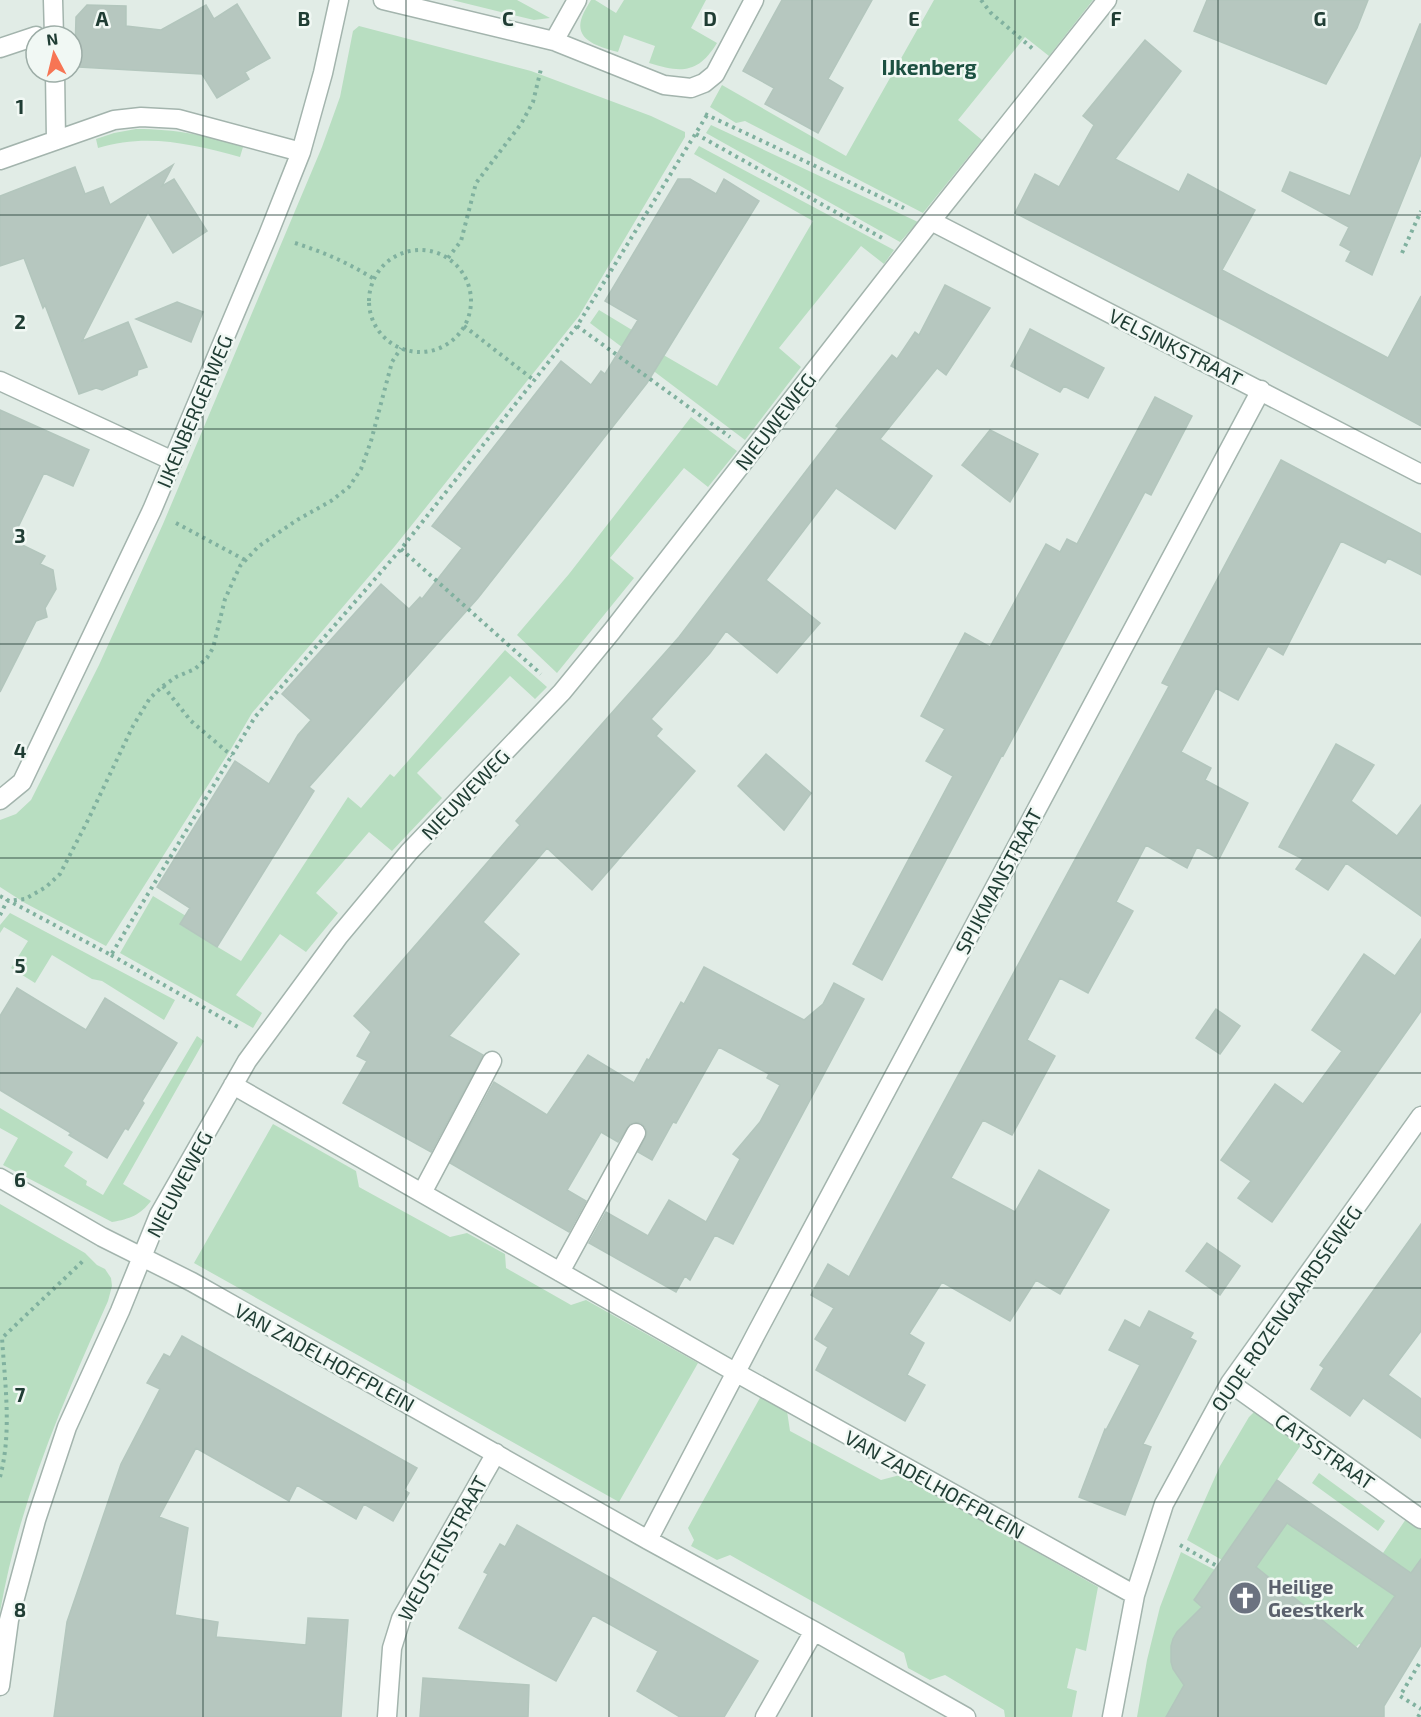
<svg xmlns="http://www.w3.org/2000/svg" width="1421" height="1717" viewBox="0 0 1421 1717" font-family="'Exo 2',sans-serif">
	<style>
		.green { fill: #b8dec1 }
		.building { fill: #b6c7bf; stroke: #b3c6bd; stroke-width: 1.5; fill-rule: evenodd }
		.lines { fill: none; stroke-linecap: round; stroke-linejoin: round }
		.minor-casing { stroke: #a3b4ad; stroke-width: 21 }
		.path { stroke: #80b19f; stroke-width: 4; stroke-dasharray: 3 4.5; stroke-linecap: butt }
		.minor { stroke: #fff; stroke-width: 18 }
		.grid { fill: none; stroke: #203d34; stroke-width: 1.5; stroke-opacity: 0.55 }
		.labels { text-anchor: middle; dominant-baseline: central; stroke-width: 5; stroke-linejoin: round; paint-order: stroke }
		.street-label { font-size: 20px; fill: #203d34; stroke: #f1f8f4 }
		.worship-label { font-size: 20px; font-weight: bold; fill: #5b616d; stroke: #f1f8f4; text-anchor: start }
		.neighbourhood-label { font-size: 21px; font-weight: bold; fill: #1c5041; stroke: #f1f8f4 }
		.grid-label { font-size: 20px; text-anchor: middle; font-weight: bold; fill: #203d34; stroke: #f1f8f4; stroke-width: 5; stroke-linejoin: round; paint-order: stroke }
	</style>
	<rect width="100%" height="100%" fill="#e1ece6"/>
	<path class="green" d="M452,0h65l33,18 -16,2z
		M591,0h4l21,13 8,-13h82l-15,28 26,15c-19,31 -36,30 -68,20l6,-17 -31,-11 -6,17c-17,-5 -45,-11 -36,-35 2,-6 6,-12 9,-17z
		M934,0h159l-44,56 -24,-19 -67,83 24,20 -59,73 -178,-92 -9,2 -26,-16 12,-22 124,71z
		M359,26l172,45 120,45 34,16v5l-106,179 -184,230 -143,167 -21,36 -125,197 -81,-43 -25,-16v-67l16,-6 15,-14 68,-135 64,-141 159,-377 18,-50 13,-66z
		M711,125l207,97 -18,20 -194,-109z
		M136,129c41,0 68,6 107,18l-3,10c-48,-13 -93,-24 -142,-9l-2,-9 18,-6z
		M699,146l195,104 -10,14 -23,-18 -82,102 22,19 -56,73 -155,-117 9,-13 33,20 -3,5 88,51 96,-165 -119,-67z
		M691,417l46,34 -29,36 -24,-19 -74,90 24,20 -77,95 -40,-38 52,-61z
		M505,650l42,37 -12,12 -25,-23 -93,97 25,25 -50,53 -23,-19 -53,61 22,20 -32,39 -26,-18 -44,61 26,18 -9,15 -133,-75 33,-57 33,20 -5,9 60,36 107,-164 13,11 29,-34 4,3z
		M10,913l165,87 -11,20 -62,-39 -10,-2 -40,-24 -17,28 -24,-15 17,-27 -24,-14 -4,6v-8z
		M197,1036l7,5 -81,143 28,17c-11,14 -21,18 -39,21l-109,-57 15,-27 -18,-10v-20l73,44 -9,14 23,15 -1,4 17,10z
		M273,1124l83,47 3,16 91,50 17,-4 38,21 1,14 65,37 15,-5 112,63 -79,139 -425,-239z
		M0,1204l85,49 12,12 8,4 6,9 1,8 -4,15c-45,101 -89,201 -108,311z
		M761,1396l26,15 3,20 91,49 19,-5 198,112 -12,64 -10,-3 -9,40 10,3 -5,26h-67l-1,-7 -59,-35 -15,5 -22,-12 -4,-15 -174,-98 -13,5 -26,-14 3,-6 -6,-12z
		M1254,1412l47,33 -79,115 -35,-20 33,-74 29,-49z
		M1319,1473l66,48 -7,10 -66,-48z
		M1406,1519l15,10v103l-38,-79z
		M1287,1523l108,73 -34,49 -2,-1 -3,3 -104,-76z
		M1181,1552l34,18 -32,147h-46l10,-57 13,-53z"/>
	<path class="building" d="M782,0h90l-44,79 15,9 -25,45 -53,-29 9,-16 -31,-17z
		M1207,0h161l-11,28 -31,56 -132,-53z
		M237,4l33,54 -25,14 4,7 -32,19 -15,-24 -123,-7 1,-16 -5,1 1,-35 11,-12 39,1v20l35,4 45,-25 8,14z
		M1420,24h1v130l-49,121 -26,-14 5,-10 -11,-6 9,-18 -67,-36 8,-19 60,24z
		M1145,40l36,31 -66,88 64,33 9,-18 67,36 -33,60 166,88 33,-62v130l-186,-100 -220,-113 20,-39 24,13 35,-62 -11,-9z
		M173,165l-11,21 12,-7 33,52 -34,22 -25,-41 -66,129 46,-19 19,45 -9,3 -1,5 -35,15 -6,-2 -17,6 -34,-89 -2,3 -19,-50 -24,8v-70l75,-29 10,27 18,-7 7,18z
		M678,179h12l26,15 8,-15 35,22 -112,182 -169,215 -169,189 5,4 -97,156 -37,-23 10,-16 -33,-21 78,-126 34,23 29,-49 13,-15 -29,-26 99,-110 28,25 11,-12 2,2 40,-51 -30,-22 129,-165 30,24 10,-14 4,3 33,-54 -33,-19z
		M945,285l45,23 -44,67 -9,-7 -57,71 52,37 -37,53 -59,-41 -70,92 54,43 -43,50 -51,-42 -16,22 -59,66 11,10 -6,7 39,35 -103,119 -45,-42 -64,74 36,32 -70,82 34,19 -52,97 -88,-49 24,-42 -10,-5 14,-24 -17,-16 166,-191 -4,-4 163,-184 160,-209 -3,-2 56,-71 5,4 18,-27 4,3z
		M177,302l26,10 -12,30 -55,-23z
		M1030,329l74,39 -16,30 -24,-12 -4,6 -49,-26z
		M1155,397l37,19 -41,79 -6,-3 -142,264 -1,-1 -120,225 -29,-16 100,-188 -27,-15 19,-32 -24,-13 44,-83 25,14 56,-103 14,8 7,-13 10,5z
		M0,410l89,40 -16,36 -29,-13 -32,67 33,16 -5,8 13,6 3,19 -11,19 2,9 -11,4 -36,71z
		M990,430l48,24 -28,48 -48,-37z
		M1281,460l140,74v41l-33,-17 -3,5 -44,-22 -58,114 -15,-9 -30,54 -22,-12 -35,64 30,16 -6,12 43,23 -29,56 -22,-12 -10,21 -41,-23 -30,57 17,9 -45,82 -28,-15 -33,62 28,16 -43,79 -29,-15 -32,58 64,34 24,-42 70,40 -49,84 -24,-14 -26,41 -68,-39 -33,52 15,9 -17,32 18,10 -20,36 -89,-51 12,-23 -13,-8 19,-31 -23,-13 17,-31 21,13 320,-591 -7,-3z
		M1336,744l38,21 -23,36 46,35 24,-31v111l-75,-53 -18,27 -32,-21 7,-10 -24,-12z
		M766,754l45,39 -27,37 -46,-44z
		M1421,939v72l-149,211 -34,-24 13,-17 -30,-21 54,-76 28,20 39,-53 -30,-21 52,-76 31,22z
		M704,967l100,53 19,-16 11,-21 30,16 -131,245 -18,-9 -25,45 -5,-4 -9,16 -87,-49 17,-31 42,24 21,-36 37,22 34,-63 -7,-5 27,-32 20,-37 -13,-7 2,-4 -50,-27 -43,76 -3,-1 -21,38 -14,-8 9,-19 -2,-6 -4,-4 -6,-1 -5,2 -12,18 -17,-10 -34,58 19,11 -17,31 -119,-69 44,-81 53,33 41,-60 46,28 13,-24 2,1 32,-58 3,2z
		M17,988l69,42 19,-32 72,45 -35,58 2,2 -16,27 -3,-2 -18,30 -38,-23 2,-2 -71,-43v-74z
		M1216,1009l24,17 -20,28 -24,-16z
		M1421,1224v107l-33,44 33,24v39l-58,-40 -13,18 -39,-27 13,-21 -4,-3z
		M1207,1243l33,23 -20,29 -34,-24z
		M1149,1311l44,22 -3,5 6,3 -53,103 8,3 -26,68 -46,-18 26,-68 1,1 34,-65 -31,-15 16,-30 15,8z
		M182,1336l235,132 -13,22 5,3 -16,28 -29,-17 -8,15 -59,-34 -8,16 -93,-53 -37,69 29,11 -13,87 43,7 -2,15 90,8 2,-27 40,2 -7,97h-287l13,-95 54,-158 39,-75 -13,-6 17,-29 6,3z
		M1277,1480l134,93 10,-14v86l-37,61v11h-218l18,-32 -11,-16 -2,-7v-16l2,-7 4,-7 25,-25 -8,-7zM1287,1523l108,73 -37,53 -102,-82z
		M517,1525l241,136 -34,56h-44l-43,-26 21,-40 -65,-36 -37,66 -97,-53 29,-54 -4,-2 16,-28 5,3z
		M423,1678l106,7 -1,32h-108z"/>
	<g class="lines">
		<defs>
			<path id="minor" d="M53,0l1,36
				M383,0l171,41 110,44 27,3 13,-5 11,-9 39,-74
				M554,41l23,-41
				M0,48l36,-12
				M55,72l1,68
				M0,160l114,-40 27,-3 37,2 123,33
				M931,221l490,253
				M0,381l173,80
				M0,800l22,-18 130,-272 116,-275 33,-83 22,-79 16,-73
				M233,1085l502,287 400,223
				M0,1178l102,59 90,45 456,258 166,91 152,86
				M422,1193l70,-132
				M560,1272l76,-139
				M1230,1383l191,136
				M648,1540l109,-208 504,-942
				M0,1686l9,-66 27,-100 31,-93 53,-116 39,-96 88,-154 92,-125 70,-84 153,-160 50,-61 319,-410 176,-221
				M387,1717l5,-69 9,-29 95,-166
				M765,1717l49,-86
				M1112,1717l23,-122 29,-91 66,-121 191,-267"/>
		</defs>
		<use href="#minor" class="minor-casing"/>
		<path class="path" d="M981,0l10,13 42,36
			M705,114l199,94
			M696,134l188,105
			M295,243c28,9 54,20 79,36
			M369 301a51 51 0 1 1 102 0a51 51 0 1 1-102 0Z
			M1402,253l19,-42
			M448,258l13,-17 15,-58 45,-59 12,-22 8,-33
			M464,326l71,55
			M577,326l153,111
			M176,523l69,37
			M401,549l140,125
			M163,686l28,35 41,35
			M0,896l111,59 144,-238 146,-168 176,-223 130,-211
			M0,915l7,-14 18,-2 21,-12 14,-13 27,-52 46,-96 17,-28 13,-12 13,-9 19,-8 12,-11 6,-10 12,-49 15,-33 19,-20 38,-26 34,-19 18,-14 12,-18 10,-28 21,-79 9,-14
			M111,955l127,72
			M0,1477c12,-44 5,-93 2,-139l83,-79
			M1180,1545l37,21
			M1419,1664l-19,32 21,13
			M1418,1717l3,-5"/>
		<use href="#minor" class="minor"/>
	</g>
	<path class="grid" d="M203,0v1717M406,0v1717M609,0v1717M812,0v1717M1015,0v1717M1218,0v1717M0,215h1421M0,429h1421M0,644h1421M0,858h1421M0,1073h1421M0,1288h1421M0,1502h1421"/>
	<defs>
		<symbol id="church-disc" viewBox="-11 -11 22 22"><circle r="9.5" fill="#6b7280" stroke="#f1f8f4"/><path d="M-1.2-6h2.4v3.5h3.3v2.4h-3.3V6h-2.4V-.1h-3.3v-2.4h3.3Z" fill="#fff"/></symbol>
	</defs>
	<g fill-rule="evenodd">
		<use href="#church-disc" x="1226" y="1579" width="38" height="38"/>
	</g>
	<g class="labels">
		<g class="street-label">
			<text transform="translate(1176 347) rotate(27)">VELSINKSTRAAT</text>
			<text transform="translate(194 411) rotate(-67)">IJKENBERGERWEG</text>
			<text transform="translate(775 421) rotate(-52)">NIEUWEWEG</text>
			<text transform="translate(465 794) rotate(-46)">NIEUWEWEG</text>
			<text transform="translate(998 881) rotate(-62)">SPIJKMANSTRAAT</text>
			<text transform="translate(179 1184) rotate(-62)">NIEUWEWEG</text>
			<text transform="translate(1286 1308) rotate(-55)">OUDE ROZENGAARDSEWEG</text>
			<text transform="translate(325 1357) rotate(29)">VAN ZADELHOFFPLEIN</text>
			<text transform="translate(1325 1451) rotate(35)">CATSSTRAAT</text>
			<text transform="translate(935 1484) rotate(29)">VAN ZADELHOFFPLEIN</text>
			<text transform="translate(442 1548) rotate(-61)">WEUSTENSTRAAT</text>
		</g>
		<g class="worship-label">
			<text x="1268" y="1586">Heilige<tspan x="1268" dy="23">Geestkerk</tspan></text>
		</g>
		<g class="neighbourhood-label">
			<text x="929" y="66">IJkenberg</text>
		</g>
	</g>
	<g class="grid-label">
		<text x="102" y="26">A</text>
		<text x="304" y="26">B</text>
		<text x="508" y="26">C</text>
		<text x="710" y="26">D</text>
		<text x="914" y="26">E</text>
		<text x="1116" y="26">F</text>
		<text x="1320" y="26">G</text>
		<text x="20" y="114">1</text>
		<text x="20" y="329">2</text>
		<text x="20" y="543">3</text>
		<text x="20" y="758">4</text>
		<text x="20" y="973">5</text>
		<text x="20" y="1187">6</text>
		<text x="20" y="1402">7</text>
		<text x="20" y="1617">8</text>
	</g>
	<g transform="translate(54 54) rotate(353)"><circle r="28" fill="#f1f8f4" stroke="#9dada7" stroke-width="1.5"/>
	<path d="M0-4.5L10 22L0 15L-10 22Z" fill="#f77554"/>
	<text y="-9" font-size="16" font-weight="bold" text-anchor="middle" fill="#203d34">N</text>
	</g>
</svg>
